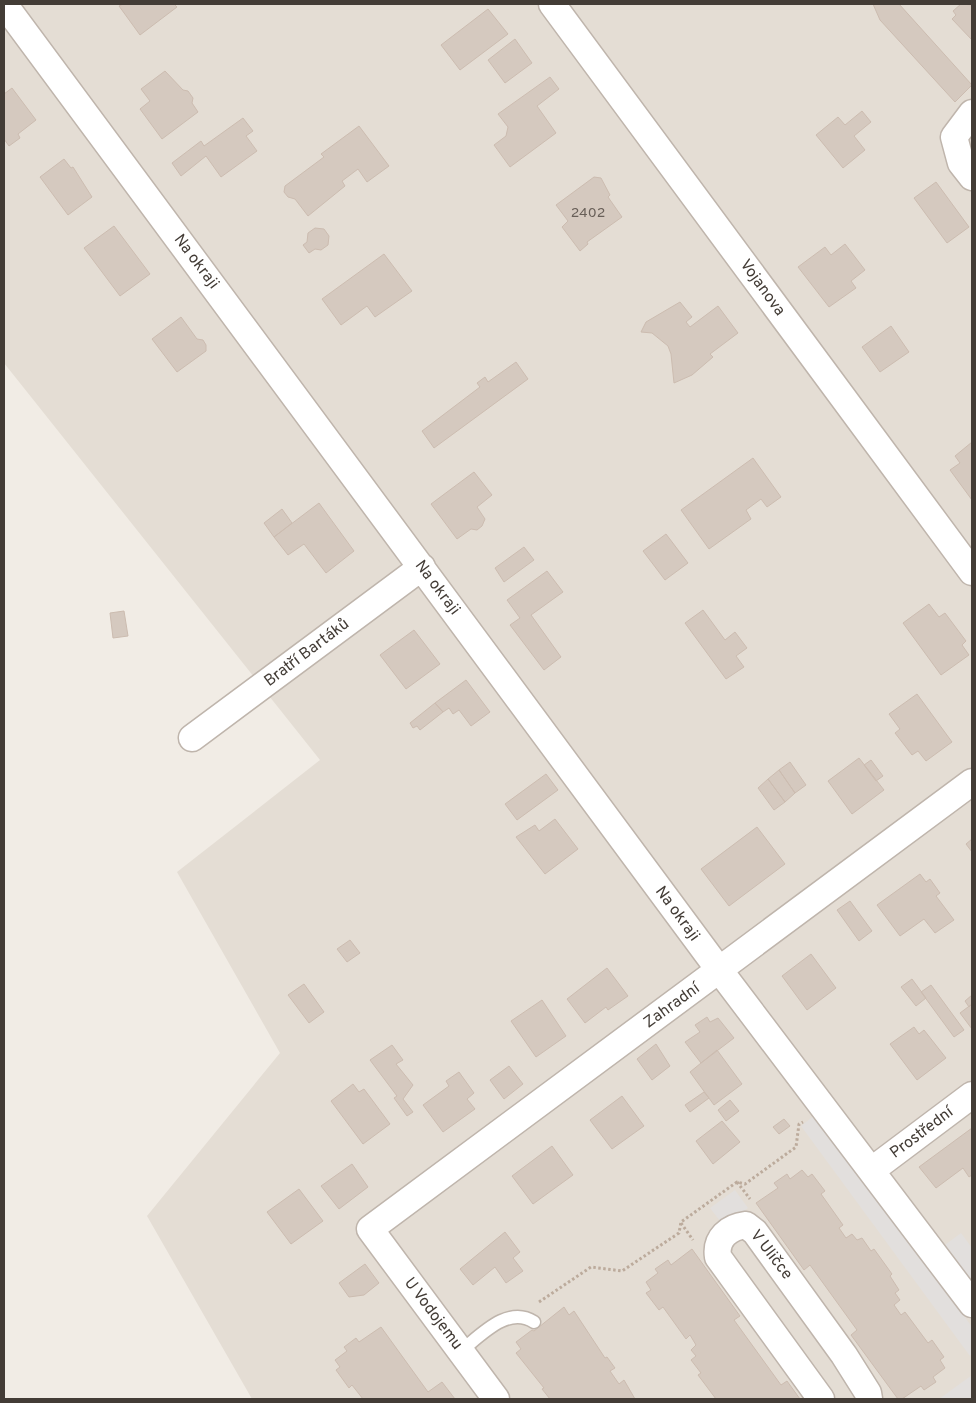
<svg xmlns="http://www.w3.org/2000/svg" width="976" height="1403" viewBox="0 0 976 1403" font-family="Overpass,sans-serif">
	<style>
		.residential { fill: #e4ddd4 }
		.parking { fill: #e2dfdd }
		.building { fill: #d5c9bf; stroke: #ccbcb0 }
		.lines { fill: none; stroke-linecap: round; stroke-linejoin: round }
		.lane-casing { stroke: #bfb5ac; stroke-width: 15 }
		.street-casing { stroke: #bfb5ac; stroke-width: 29 }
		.path { stroke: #bcab9c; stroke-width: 3; stroke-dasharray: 2.5 2.5; stroke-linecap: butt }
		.lane { stroke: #fff; stroke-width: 12 }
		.street { stroke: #fff; stroke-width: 26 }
		.labels { text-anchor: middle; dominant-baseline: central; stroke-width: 4; stroke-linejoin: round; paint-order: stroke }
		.number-label { font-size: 14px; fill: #685f58 }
		.street-label { font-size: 16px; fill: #433c36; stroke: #fff }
	</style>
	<rect width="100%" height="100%" fill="#f1ece5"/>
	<path class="residential" d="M4,4h968v1395h-720l-105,-183 133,-163 -103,-181 143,-112 -316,-397z"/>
	<path class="parking" d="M816,1114l156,213v27l-2,2 -169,-230z
		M735,1190l13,18 -24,18 -14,-18z
		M961,1233l11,15v34l-27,-37z
		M972,1375v24h-33z"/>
	<path class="building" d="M123,4h51l3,3 -37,28 -21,-29z
		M873,4h26l73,81 -17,17 -75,-82z
		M961,4l11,1v35l-20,-21 4,-4 -3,-4z
		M488,9l20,25 -48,36 -19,-25z
		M515,39l17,24 -27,20 -17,-23z
		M165,71l18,19 5,1 5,7 -1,5 6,9 -36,27 -22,-30 10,-8 -9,-12z
		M550,77l9,12 -22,17 19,27 -46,34 -16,-22 12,-9 2,-9 -10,-13z
		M12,88l24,32 -18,14 2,4 -11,8 -5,-7v-45z
		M862,111l9,11 -17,14 11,14 -22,18 -27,-33 22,-18 7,8z
		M243,118l10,13 -7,5 11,15 -36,26 -15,-21 -25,20 -9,-13 29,-22 3,5z
		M359,126l30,40 -22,16 -9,-13 -16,12 3,5 -37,30 -13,-17 -7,-2 -4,-5 1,-6 39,-29 -3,-3z
		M64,159l7,9 2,-1 19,30 -24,18 -28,-38z
		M594,177l7,1 9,17 -2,2 14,20 -35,25 1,2 -8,7 -18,-24 6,-6 -12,-16z
		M936,182l33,45 -22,16 -33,-45z
		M114,226l36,48 -30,22 -36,-48z
		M315,228l9,1 5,7 -1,9 -7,5 -6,-1 -6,4 -6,-8 4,-3 1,-9z
		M845,244l20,26 -14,11 5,7 -27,19 -31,-40 27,-20 6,8z
		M384,254l28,37 -37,26 -8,-11 -26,19 -19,-26z
		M680,302l12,15 -6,5 4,5 28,-21 20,27 -28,21 3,3 -21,18 -18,8 -3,-29 -3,-8 -16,-13 -11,-1 5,-10z
		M181,317l16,22 6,1 3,5v6l-29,21 -25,-33z
		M891,326l18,26 -29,20 -18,-25z
		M516,362l12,17 -94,69 -12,-17 58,-44 -3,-4 8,-6 3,5z
		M972,442v58l-22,-30 10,-7 -5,-7z
		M753,458l28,39 -14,10 -6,-8 -15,11 5,9 -42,30 -28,-39z
		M474,472l18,23 -15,12 8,12 -3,7 -5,4 -6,-1 -14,10 -26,-35z
		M319,503l35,48 -28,22 -22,-29 -16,11 -14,-18z
		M282,509l10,14 -18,14 -10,-14z
		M666,534l22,29 -23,17 -22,-29z
		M524,547l10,13 -30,22 -9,-14z
		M547,571l16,21 -32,23 30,42 -17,13 -34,-45 10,-7 -13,-18z
		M929,604l10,13 6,-4 21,28 -4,4 7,10 -28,20 -38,-52z
		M703,610l22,30 10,-8 12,16 -11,8 8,11 -18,12 -41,-56z
		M124,611l4,25 -15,2 -3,-25z
		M414,630l26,34 -34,25 -26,-34z
		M466,680l24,32 -19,14 -12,-16 -6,4 -4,-6 -6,4 -8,-9z
		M917,694l35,48 -26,19 -8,-10 -6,4 -17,-22 5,-4 -11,-15z
		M435,703l8,9 -23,18 -3,-4 -4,2 -3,-5z
		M859,758l25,32 -32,24 -24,-33z
		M871,760l12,16 -7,5 -12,-16z
		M790,762l16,23 -11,8 -16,-23z
		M779,770l16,23 -10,9 -17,-23z
		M546,774l12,16 -41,30 -12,-16z
		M768,779l17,23 -11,8 -16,-22z
		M555,819l23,30 -33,25 -29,-37 19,-12 4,6z
		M757,827l28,37 -56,42 -28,-37z
		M972,839v13l-6,-8z
		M920,874l6,8 4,-3 10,14 -4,3 18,24 -19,13 -11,-14 -24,17 -23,-31z
		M850,901l22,30 -13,10 -22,-31z
		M350,940l10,13 -13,9 -10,-13z
		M811,954l25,34 -29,22 -25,-34z
		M607,968l21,28 -20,14 -2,-3 -21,16 -18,-24z
		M912,979l14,19 -10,8 -15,-19z
		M304,984l20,28 -15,11 -21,-28z
		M931,985l33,45 -10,7 -33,-45z
		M972,995v9l-3,3 -4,-6z
		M542,1000l24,36 -30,21 -25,-36z
		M972,1004v25l-12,-16z
		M707,1017l3,5 8,-4 16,20 -33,25 -16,-21 15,-10 -5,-7z
		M914,1027l5,7 5,-4 22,28 -29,22 -27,-36z
		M656,1044l14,22 -18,14 -15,-21z
		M392,1045l11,15 -7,4 17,21 -10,14 10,13 -6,4 -13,-18 3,-2 -27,-36z
		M717,1050l25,34 -28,21 -24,-33z
		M509,1066l14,18 -19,15 -14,-19z
		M459,1072l15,21 -7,6 8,10 -32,23 -20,-27 26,-19 -3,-5z
		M353,1084l6,8 5,-3 26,35 -27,20 -32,-43z
		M704,1092l5,6 -19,14 -5,-7z
		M622,1096l22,30 -32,23 -22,-29z
		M730,1100l9,11 -13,10 -8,-11z
		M784,1119l6,7 -11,8 -6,-7z
		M722,1121l18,21 -27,22 -17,-23z
		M972,1128v47l-3,2 -6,-9 -27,20 -17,-21z
		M552,1146l21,29 -40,29 -21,-28z
		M352,1164l16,23 -29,22 -18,-23z
		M802,1170l6,7 4,-3 13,17 -4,3 22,31 -4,3 7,10 6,-4 5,6 5,-2 9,13 3,-2 18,25 -2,2 9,14 -4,3 5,7 -6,5 7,10 4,-3 23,31 4,-3 12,17 -4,3 5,8 -12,9 3,5 -12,8 -3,-4 -19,13h-4l-47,-64 6,-5 -47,-65 -6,5 -48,-67 22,-15 -4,-5 13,-9 3,5z
		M299,1189l24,32 -32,23 -24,-32z
		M505,1232l15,20 -7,6 10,13 -17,12 -11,-16 -22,18 -13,-16z
		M692,1249l48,67 -6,4 47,65 6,-4 13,18h-84l-18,-24 3,-2 -10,-13 5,-4 -5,-6 5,-5 -6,-10 -4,4 -23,-32 -4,3 -13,-17 5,-3 -5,-8 12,-9 -3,-4 13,-9 3,5z
		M365,1264l14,19 -15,12 -15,2 -10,-14z
		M564,1307l5,8 5,-4 31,47 2,-1 8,11 -5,3 9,13 5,-4 11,19h-85l-8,-10 2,-1 -28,-35 5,-4 -5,-7 16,-12 2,1z
		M381,1327l47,65 14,-10 13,17h-92l-11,-14 -3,3 -13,-18 4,-3 -5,-7 12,-9 -3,-4 12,-9 3,4z"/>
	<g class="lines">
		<defs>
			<path id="lane" d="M461,1351c20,-16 47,-46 73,-29"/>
			<path id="street" d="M4,4l716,967 252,333
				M552,4l420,568
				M972,113l-18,24 7,26 11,14
				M192,738l230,-171
				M872,1170l100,-75
				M496,1399l-126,-170 602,-447
				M821,1399l-103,-142c-3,-19 11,-30 28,-32l9,7 89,123 24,38 1,6"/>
		</defs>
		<use href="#lane" class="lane-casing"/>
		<use href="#street" class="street-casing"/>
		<path class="path" d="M737,1182l13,17
			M681,1223l12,17
			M539,1302l52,-35 31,4 57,-38 2,-11 56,-40 8,2 51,-37 3,-23 4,-2"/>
		<use href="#lane" class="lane"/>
		<use href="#street" class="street"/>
	</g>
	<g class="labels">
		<g class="number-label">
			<text x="588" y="213">2402</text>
		</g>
		<g class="street-label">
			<text transform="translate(196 262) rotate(53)">Na okraji</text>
			<text transform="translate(762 288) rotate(54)">Vojanova</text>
			<text transform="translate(437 588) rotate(53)">Na okraji</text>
			<text transform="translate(307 653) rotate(-37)">Bratří Bartáků</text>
			<text transform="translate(677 914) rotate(54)">Na okraji</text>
			<text transform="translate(672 1006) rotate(-36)">Zahradní</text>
			<text transform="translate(922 1133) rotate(-37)">Prostřední</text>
			<text transform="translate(771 1255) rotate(52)">V Uličce</text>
			<text transform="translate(433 1314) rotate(53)">U Vodojemu</text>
		</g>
	</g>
	<rect width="976" height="1403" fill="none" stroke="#433c36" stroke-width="10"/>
</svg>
